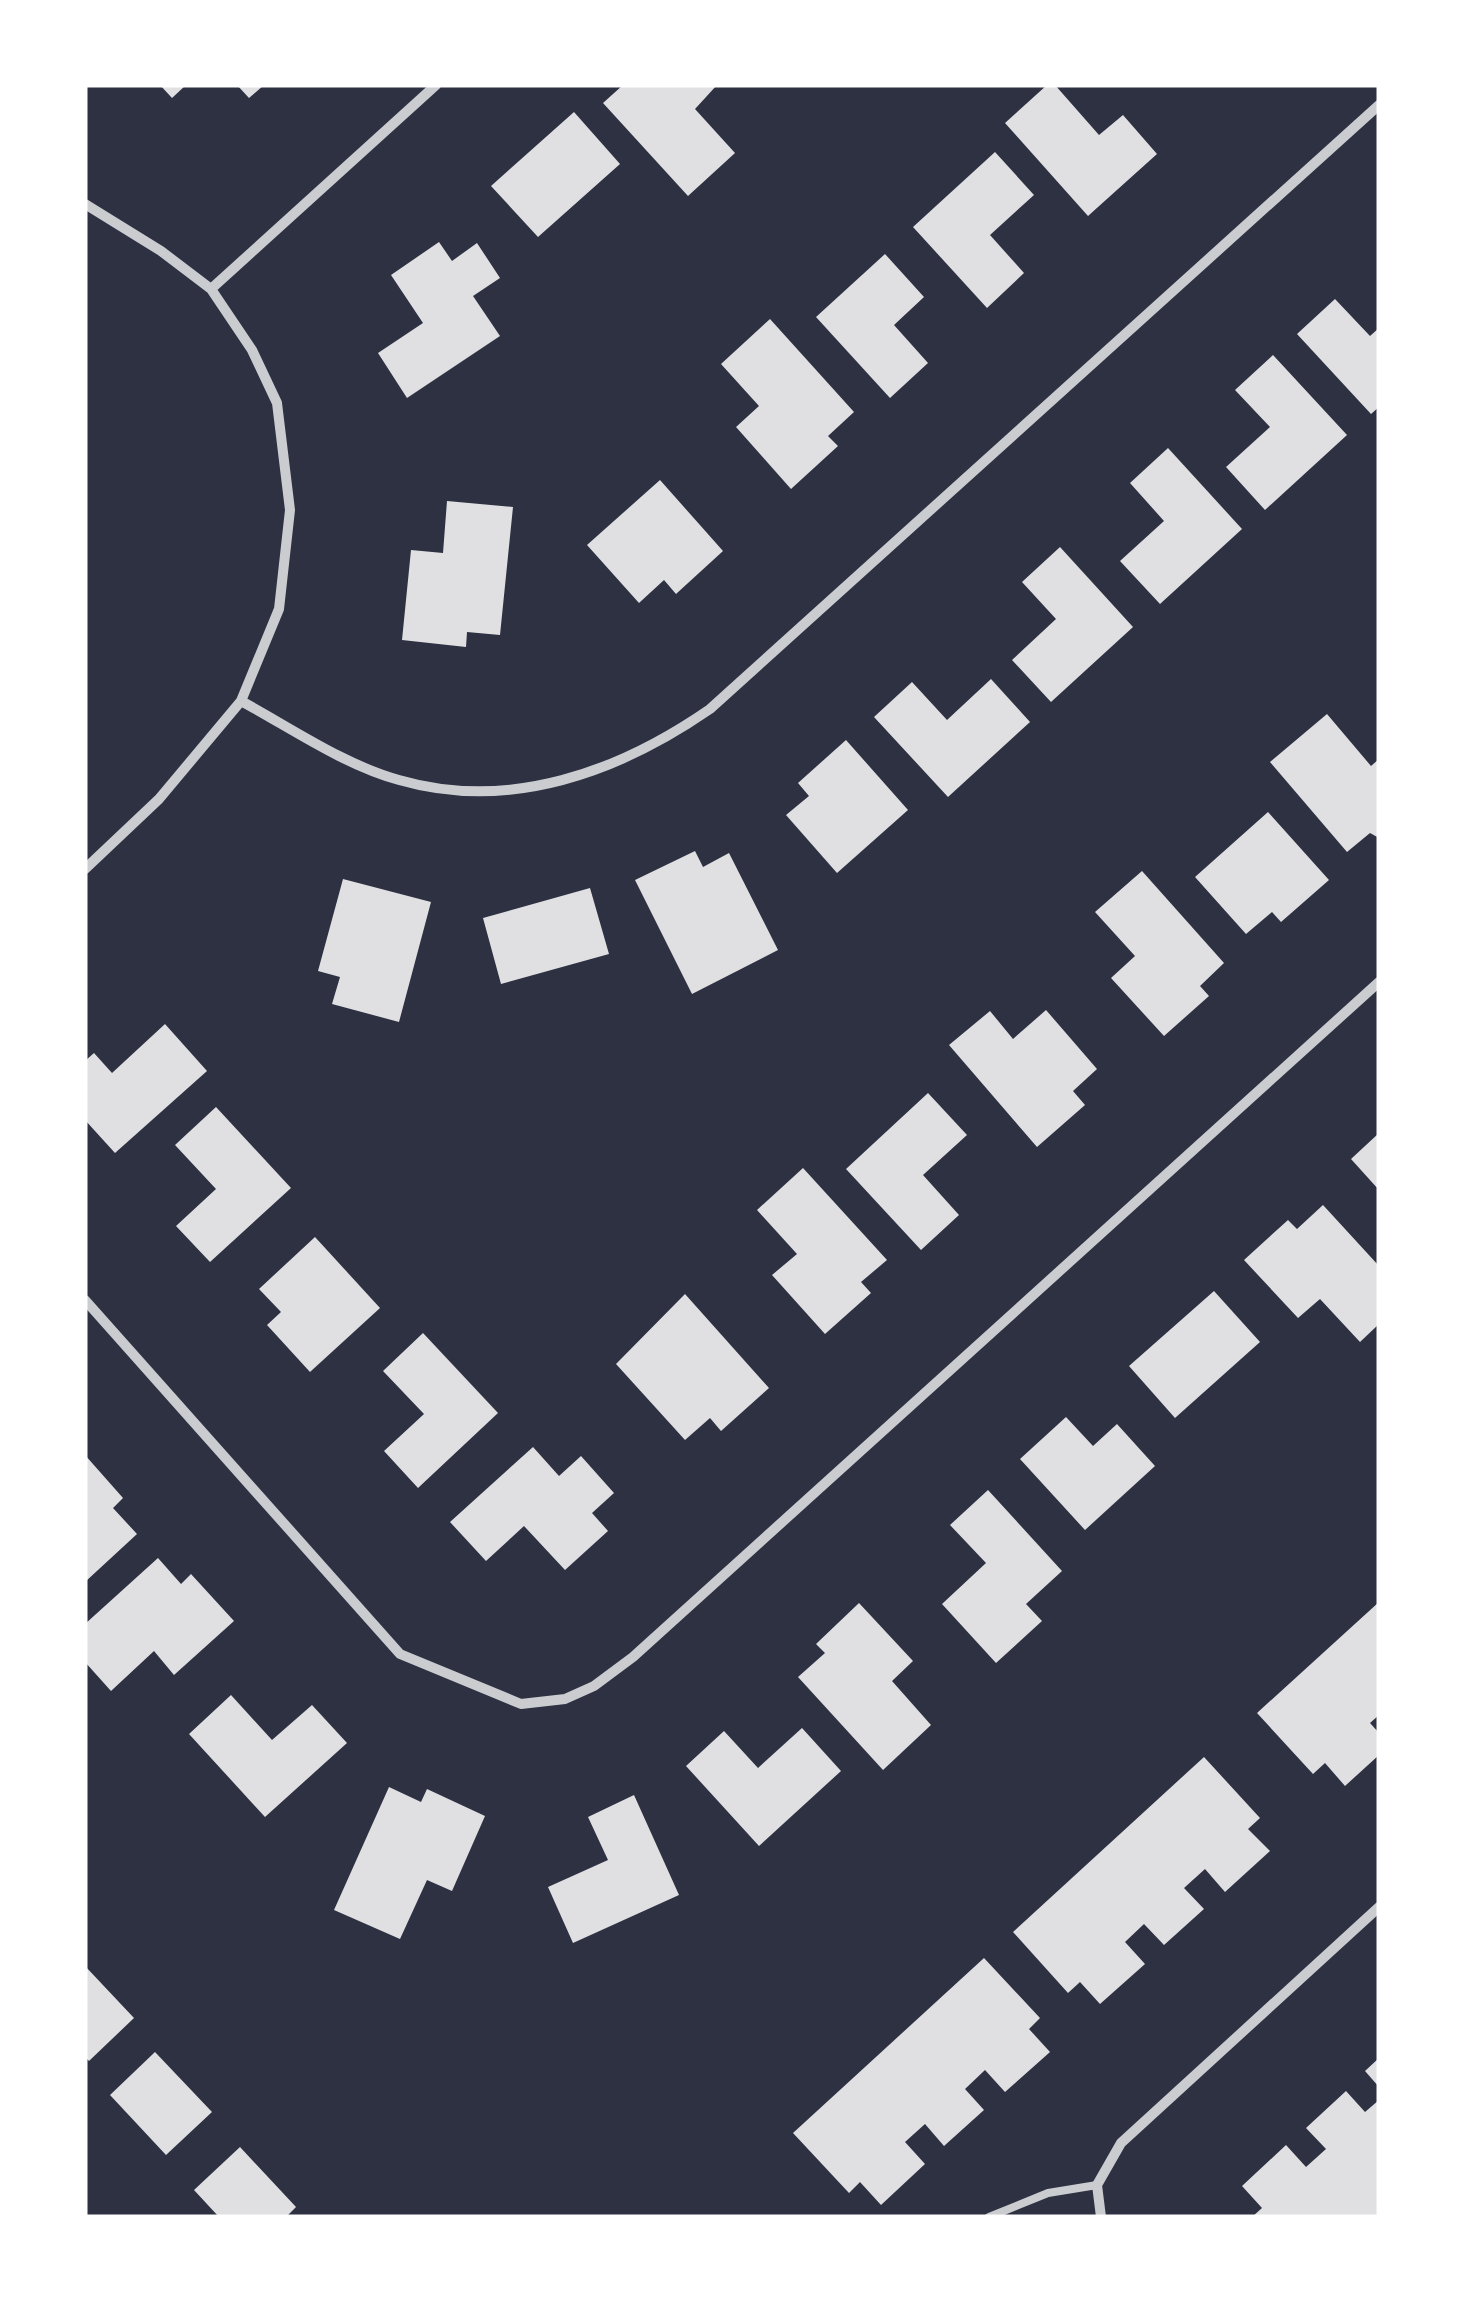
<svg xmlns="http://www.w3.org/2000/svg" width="1464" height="2302" viewBox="0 0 1464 2302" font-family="Mulish,sans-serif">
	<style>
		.building { fill: #e0e0e3 }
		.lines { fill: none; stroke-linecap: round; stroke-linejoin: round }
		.service { stroke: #caccd0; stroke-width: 8 }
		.minor { stroke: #caccd0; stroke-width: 10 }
	</style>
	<rect width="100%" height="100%" fill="#2d3142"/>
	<path class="building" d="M160,85h26l-14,13z
		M237,85h27l-15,13z
		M623,85h94l-22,24 40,44 -47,43 -85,-93z
		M1047,85h8l44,50 24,-20 34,39 -69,62 -83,-93z
		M574,112l46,52 -82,73 -47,-51z
		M995,152l39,43 -44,40 34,38 -37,35 -74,-81z
		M439,242l13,19 25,-18 23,35 -27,18 27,40 -93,62 -29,-45 45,-30 -32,-48z
		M885,254l39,43 -30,28 34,38 -38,35 -74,-81z
		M1335,299l35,37 9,-8v79l-8,7 -74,-80z
		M770,319l84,93 -26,24 10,10 -47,43 -55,-62 23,-21 -38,-42z
		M1273,355l74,80 -82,75 -39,-43 44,-40 -35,-37z
		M1168,448l74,81 -82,75 -40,-43 44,-40 -34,-38z
		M660,480l63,71 -47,43 -12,-14 -25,23 -52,-58z
		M447,501l66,6 -13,128 -33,-3 -1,15 -64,-7 9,-90 32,3z
		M1060,547l73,80 -82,75 -39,-42 44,-41 -34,-37z
		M991,679l39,43 -82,75 -74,-80 38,-35 35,38z
		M1327,714l44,52 8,-7v79l-9,-5 -23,19 -77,-90z
		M846,740l62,70 -71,63 -51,-58 23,-19 -11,-13z
		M1268,812l61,68 -48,42 -9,-10 -26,22 -51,-57z
		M695,851l8,16 26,-14 49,97 -86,44 -57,-114z
		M1142,871l82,92 -24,23 9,10 -45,40 -53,-58 24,-22 -40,-44z
		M343,879l88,23 -32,120 -67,-18 8,-27 -22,-6z
		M590,888l19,66 -108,30 -18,-66z
		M1046,1010l51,59 -24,22 12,14 -48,42 -88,-102 41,-34 23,28z
		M165,1024l42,47 -92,82 -30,-33v-59l9,-8 18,20z
		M928,1093l39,42 -44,40 36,40 -38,35 -75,-81z
		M216,1107l75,81 -81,74 -34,-36 40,-37 -41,-44z
		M1379,1133v57l-28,-31z
		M803,1168l84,92 -26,22 10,11 -46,41 -53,-59 25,-21 -40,-44z
		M1323,1205l56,61v58l-19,18 -40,-43 -22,19 -54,-58 44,-40 9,9z
		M315,1237l65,71 -70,64 -43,-47 14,-13 -22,-23z
		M1214,1291l46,51 -85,76 -46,-52z
		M685,1294l84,94 -48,43 -11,-13 -25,22 -69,-76z
		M423,1333l75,80 -80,75 -34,-37 40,-37 -41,-43z
		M1066,1417l27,29 24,-22 38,42 -70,64 -65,-71z
		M533,1447l26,29 22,-20 33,37 -22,20 16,18 -43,39 -41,-44 -38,35 -36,-39z
		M85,1455l38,43 -10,10 24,26 -52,48z
		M988,1490l74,81 -36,33 16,17 -46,42 -54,-59 44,-41 -36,-38z
		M158,1558l23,26 10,-10 43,47 -60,54 -20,-24 -43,40 -26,-29v-38z
		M1379,1602v113l-9,8 9,10v22l-34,31 -20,-23 -12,11 -56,-61z
		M859,1603l54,58 -21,20 39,44 -48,45 -85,-93 27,-24 -9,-9z
		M231,1695l41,45 40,-35 35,38 -82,74 -76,-83z
		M802,1728l39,43 -82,75 -73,-80 38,-35 34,37z
		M1204,1757l56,61 -12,11 22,22 -45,41 -20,-23 -21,19 20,21 -40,36 -20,-21 -19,18 20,22 -45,40 -20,-22 -12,11 -55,-61z
		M389,1787l32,15 6,-13 58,27 -33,75 -25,-11 -27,59 -66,-29z
		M634,1795l45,100 -106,48 -25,-56 60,-27 -20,-43z
		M984,1958l56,60 -11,11 21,23 -45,40 -20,-22 -20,19 19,21 -40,36 -19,-22 -20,18 20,22 -44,41 -21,-23 -11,11 -56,-60z
		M85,1966l49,52 -45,43 -4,-4z
		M155,2052l57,60 -46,43 -56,-60z
		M1379,2058v29l-14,-16z
		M1346,2091l19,21 14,-12v113l-5,4h-122l10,-9 -20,-22 44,-41 20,22 20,-18 -20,-21z
		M240,2147l56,60 -10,10h-67l-25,-27z"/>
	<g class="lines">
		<path class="service" d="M989,2217l59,-24 49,-8"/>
		<path class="minor" d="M85,204l76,47 50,38 41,61 25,53 13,107 -11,99 -38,92 -82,98 -74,70
			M211,289l225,-204
			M241,701c50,27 103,64 158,79 111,32 220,-8 311,-71l669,-604
			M85,1300l315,354 121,50 44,-5 29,-13 39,-29 746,-675
			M1101,2217l-4,-32 24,-42 258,-236"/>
	</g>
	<rect width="1464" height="2302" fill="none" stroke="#ffffff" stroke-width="175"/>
</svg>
